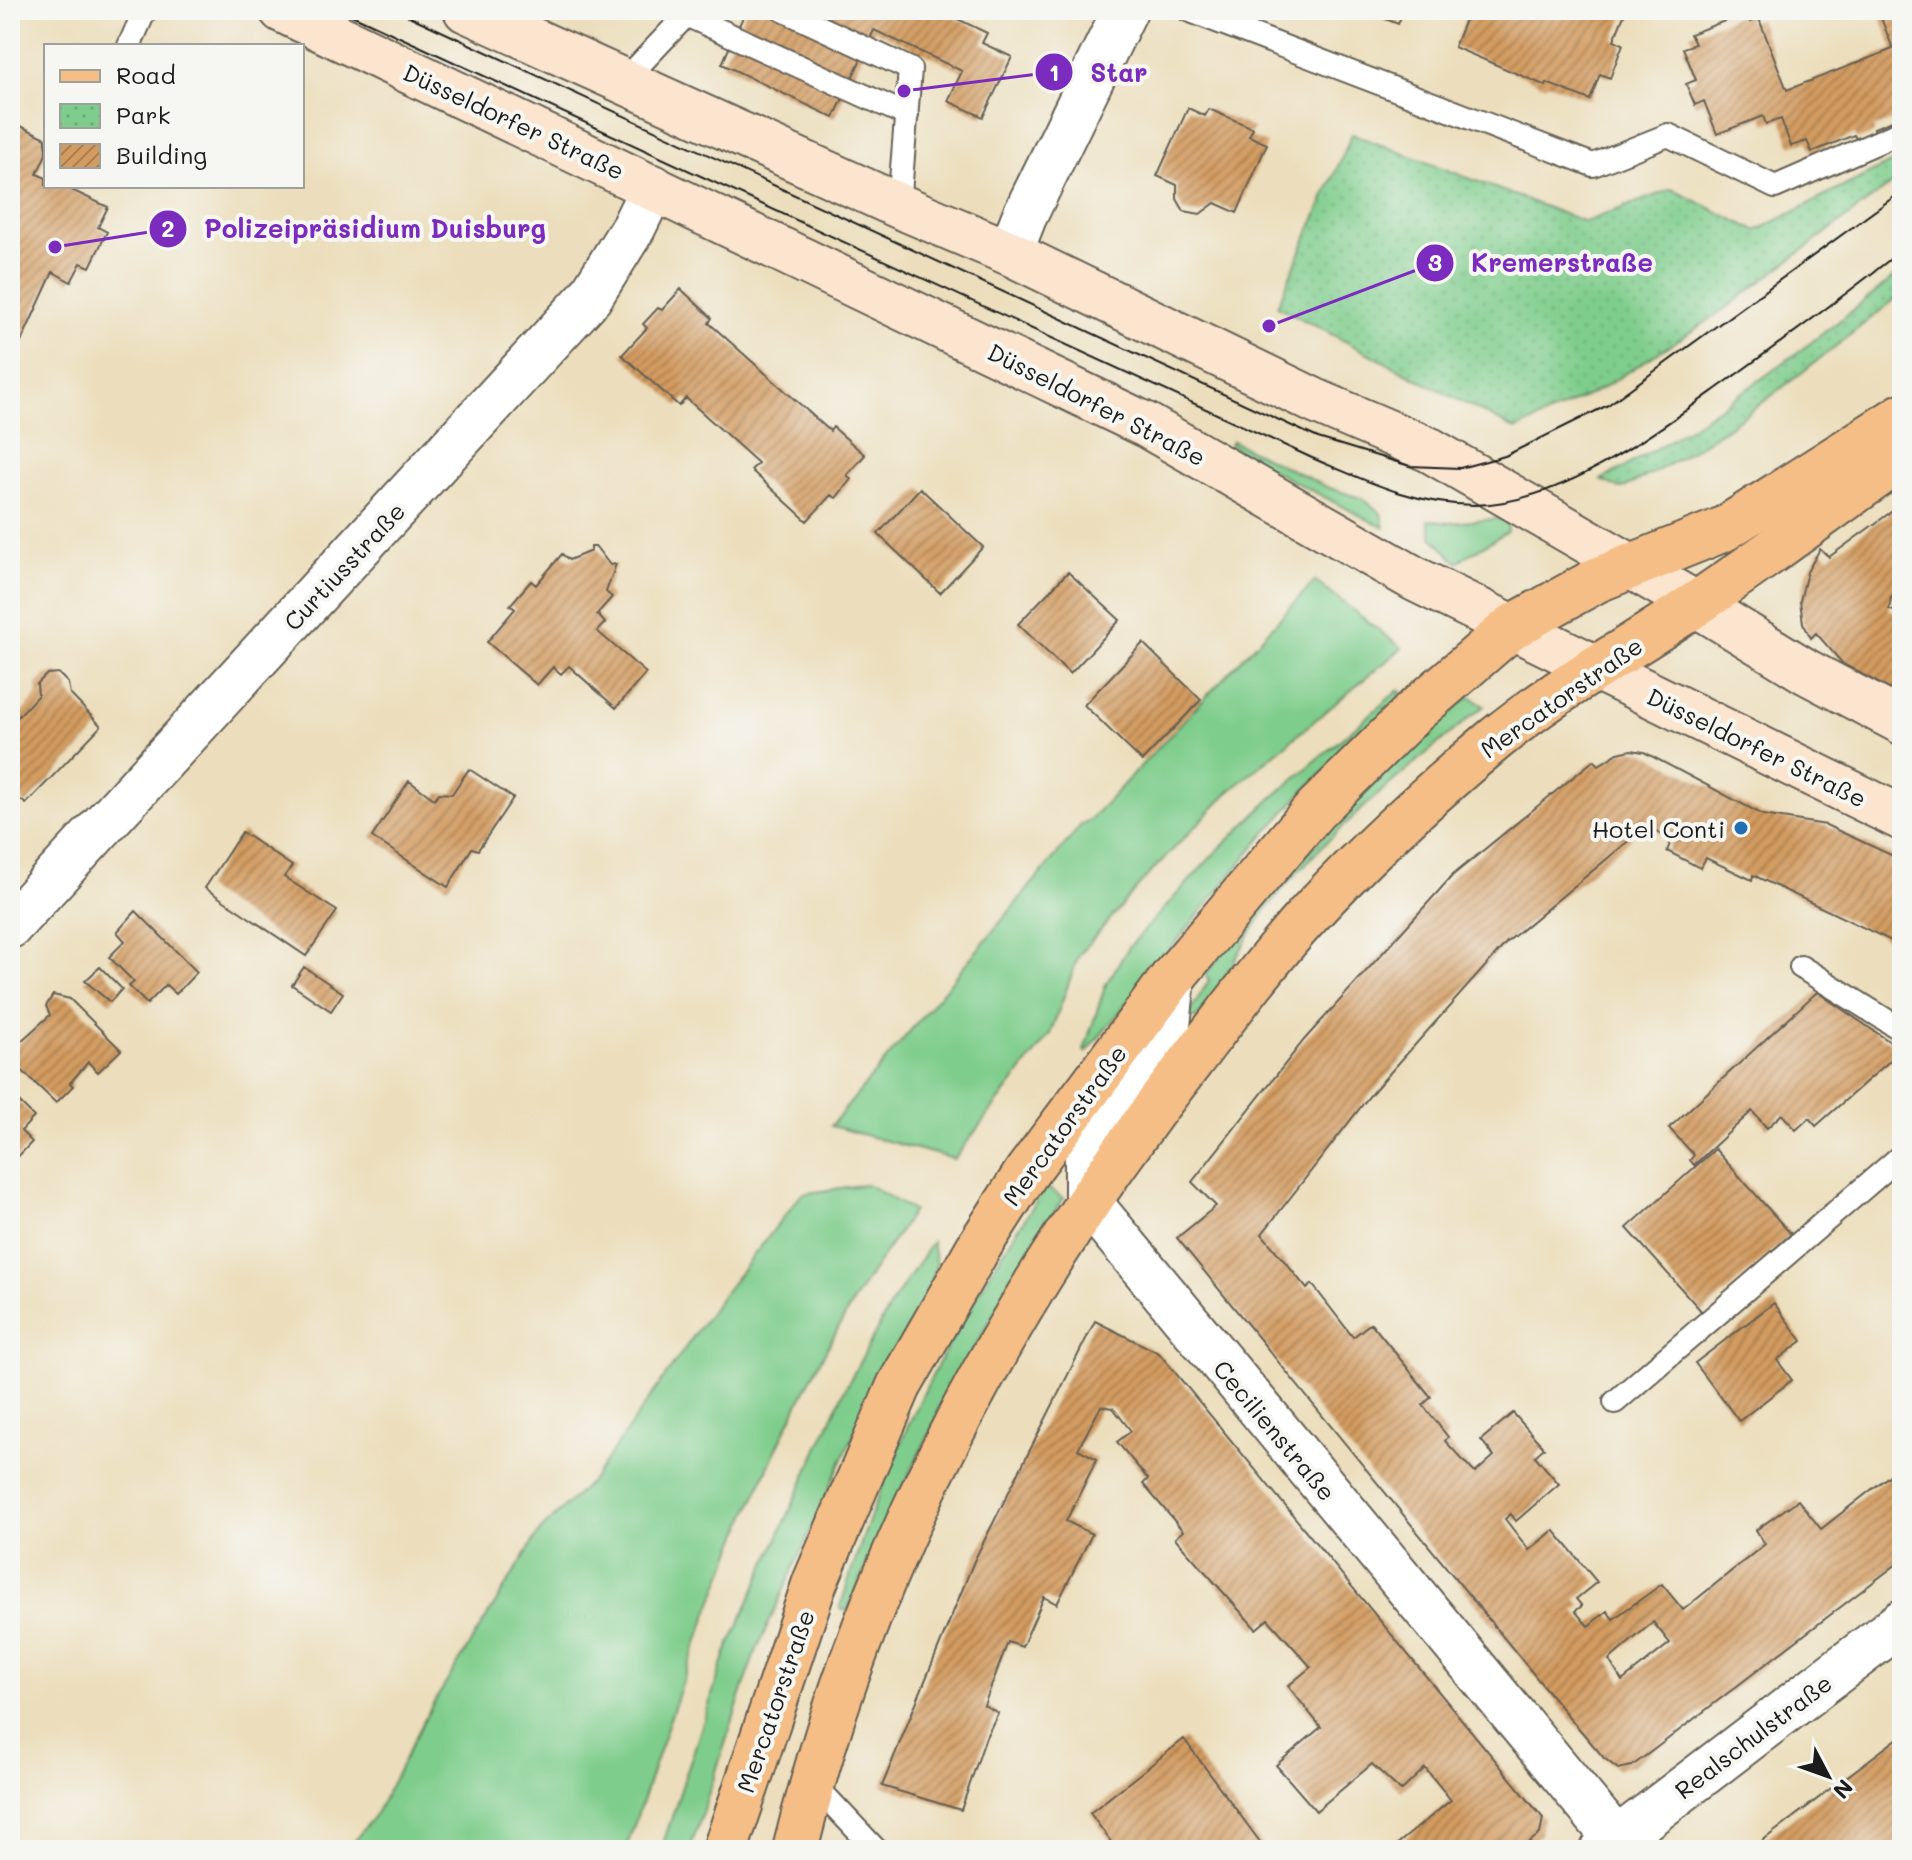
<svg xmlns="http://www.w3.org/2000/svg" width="1912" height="1860" viewBox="0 0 1912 1860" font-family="Mali,sans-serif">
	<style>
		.grass { fill: #7fcd8c; stroke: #4e7454; stroke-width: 2 }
		.park { fill: url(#park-dots); stroke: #4e7454; stroke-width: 2 }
		.building { fill: url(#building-hatch); fill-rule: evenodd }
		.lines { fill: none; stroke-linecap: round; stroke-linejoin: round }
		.lane-casing { stroke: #656054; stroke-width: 26 }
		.street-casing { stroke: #656054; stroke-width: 48 }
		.secondary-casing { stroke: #656054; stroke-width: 48 }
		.primary-casing { stroke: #656054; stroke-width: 48 }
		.lane { stroke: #fff; stroke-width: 22 }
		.street { stroke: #fff; stroke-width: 44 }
		.secondary { stroke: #fbe5cf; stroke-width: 44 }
		.primary { stroke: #f6be87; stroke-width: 44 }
		.tram { stroke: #1c1c1c; stroke-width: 2 }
		.poi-dot { fill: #1f6fb2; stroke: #f6f6f2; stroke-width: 3 }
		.labels { text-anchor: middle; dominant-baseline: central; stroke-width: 8; stroke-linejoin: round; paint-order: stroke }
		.street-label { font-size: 24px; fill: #1c1c1c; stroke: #f6f6f2 }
		.poi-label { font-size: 24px; fill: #1c1c1c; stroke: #f6f6f2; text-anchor: end }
		.leader { fill: none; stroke: #7b2cbf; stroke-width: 3 }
		.callout-dot { fill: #7b2cbf; stroke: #f6f6f2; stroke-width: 3 }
		.mark-label { font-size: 24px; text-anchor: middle; font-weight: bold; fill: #fff }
		.callout-label { font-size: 26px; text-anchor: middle; font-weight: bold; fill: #7b2cbf; stroke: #f6f6f2; stroke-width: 8; stroke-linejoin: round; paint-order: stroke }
	</style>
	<defs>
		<pattern id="park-dots" width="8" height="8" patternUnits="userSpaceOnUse" patternTransform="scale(2)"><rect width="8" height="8" fill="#7fcd8c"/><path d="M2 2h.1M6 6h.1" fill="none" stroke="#6daf78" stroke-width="1.8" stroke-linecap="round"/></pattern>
		<pattern id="building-hatch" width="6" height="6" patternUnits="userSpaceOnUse" patternTransform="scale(2)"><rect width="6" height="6" fill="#d39b60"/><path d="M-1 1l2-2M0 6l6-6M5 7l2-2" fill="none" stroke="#aa7e4e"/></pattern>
	</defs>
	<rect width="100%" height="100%" fill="#f6f6f2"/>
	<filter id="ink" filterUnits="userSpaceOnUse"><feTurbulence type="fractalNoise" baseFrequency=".0125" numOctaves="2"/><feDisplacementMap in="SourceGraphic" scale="16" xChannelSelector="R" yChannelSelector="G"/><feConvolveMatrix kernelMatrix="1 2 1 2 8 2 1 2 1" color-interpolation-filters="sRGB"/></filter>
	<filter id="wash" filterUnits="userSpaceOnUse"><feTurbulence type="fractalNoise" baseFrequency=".006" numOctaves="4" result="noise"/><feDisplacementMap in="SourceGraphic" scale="32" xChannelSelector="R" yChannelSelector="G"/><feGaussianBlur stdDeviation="1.8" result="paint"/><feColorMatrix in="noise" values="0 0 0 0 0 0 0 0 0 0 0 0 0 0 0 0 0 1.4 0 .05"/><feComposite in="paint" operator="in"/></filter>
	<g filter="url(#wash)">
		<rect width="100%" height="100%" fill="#ecdebc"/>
		<path class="grass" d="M1232,441l95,46 36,12 18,14 3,15 -137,-71 -17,-12z
			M1507,518l1,13 -51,31 -25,-25 -4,-17 21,3z
			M1315,581l87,67 -172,143 -81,83 -70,81 -29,79 -96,125 -123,-33 251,-302 9,-5z
			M1400,689l2,6 -103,101 -43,48 -170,209 -2,-3 22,-66 23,-37 85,-93 58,-56z
			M1470,696l14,10c-72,59 -158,127 -215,200 -28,36 -43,79 -73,113l-7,-5 20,-34 -4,-5c82,-100 164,-196 265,-279z
			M867,1184l46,27c-23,35 -49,70 -69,107 -95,165 -159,351 -218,532h-279l30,-38 53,-103 110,-178 53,-52 130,-185 79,-100z
			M1046,1187l17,11c-84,133 -155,269 -216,413l-7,-2c48,-163 111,-282 206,-422z
			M932,1242l4,23 -7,25 -37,65 -44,92 -94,209 -64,194h-29l65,-197 118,-262 46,-85z"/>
		<path class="park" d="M1352,134l233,88 87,-33 84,42 146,-74v19l-188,141 -113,72 -85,41 -239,-124z
			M1902,271v23c-87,67 -180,149 -281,195l-20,-9c104,-56 209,-134 301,-209z"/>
		<g id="blocks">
			<path class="building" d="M746,10h193l48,23 -5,10 30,14 -29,60 -35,-16 14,-30 -88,-41 -40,88 -112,-54z
				M1363,10h41l-6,14z
				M1458,10h159l8,3 -11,27 9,4 -13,34 -10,-4 -10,26 -43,-17 -1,3 -92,-39 11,-27 -9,-4z
				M1878,10h24v107l-28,11v5l-17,7 -3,-5 -42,17 -5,-11 -16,5 -10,-27 -15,5 -3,-8 -46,18 -13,-33 -9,4 -9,-21 10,-4 -13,-32 12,-4 -5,-10 56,-21 4,9 9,-3 28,71 106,-41z
				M1188,108l17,8 4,-7 44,19 -4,8 18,8 -30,69 -22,-10 -15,11 -16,-3 -7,-12v-14l-20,-9z
				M10,121l36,17v16l-9,20 9,4v8h17l45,21 -10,20 9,5 -17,35 -9,-4 -10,19 -18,-10 -43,94z
				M681,289l31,29 -3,5 121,108 3,-4 32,28 -18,20 4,4 -15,19 -5,-3 -24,26 -56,-51 7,-7 -72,-65 -7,8 -57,-51 25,-27 -4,-4 15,-16 4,2z
				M920,488l63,59 -43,46 -62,-59z
				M1902,504v86l-11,8 -2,11 13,6v81l-59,-32 -27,-31 -5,5 -8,-15 -3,-22 7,-29 13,-23 9,8z
				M591,547h5l14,18 6,-1 -10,28 6,5 -15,17 8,9 -8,8 49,42 -30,35 -47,-42 -8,8 -8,-7 -16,18 -50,-43 28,-33 -5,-4 21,-24 5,4 26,-31 7,6 22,-9z
				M1068,572l52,48 -50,54 -52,-50z
				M1143,643l58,57 -59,61 -58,-56z
				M58,673l10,10 2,11 31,32 -75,78 -5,-4 -11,11v-94l4,4 24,-26 -1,-11 10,-10z
				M1631,750l13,2 119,63 63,10 76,35v86l-149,-71 -1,5 -46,-22 -6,10 -33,-17 5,-12 -33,-16 -14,9 7,6 -125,104 -136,152 -109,140 45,55 5,-5 41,53 18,-14 60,74 -8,8 25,32 -3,4 30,32 19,-17 -13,-16 32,-27 31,35 -9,8 24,28 -43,37 -5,-7 -6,5 24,31 25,-20 43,52 -21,17 6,7 -7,5 13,15 19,-15 6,8 49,-35 21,26 82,-66 -9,-14 42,-30 23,29 78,-61 -2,-3 5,-4v99l-246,188 -24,18 -14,3 -14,-11 -46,-54 -381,-466 39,-32 -24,-24 112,-142 149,-165 141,-115 5,5 19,-12zM1653,1622l17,21 -48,38 -13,-21z
				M469,769l44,29 -35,52 -6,-2 -24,39 -76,-50 37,-56 25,18 5,-6 13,1z
				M242,832l50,34 -8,11 53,34 -31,45 -101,-68z
				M136,911l61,61 -21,22 -10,-9 -19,19 -18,-18 5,-4 -25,-25 16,-16 -8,-9z
				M100,967l22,22 -12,13 -25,-21z
				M304,967l39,26 -12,18 -39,-26z
				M1817,992l85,58 -86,76 -7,-8 -13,12 -14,-16 -15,14 -15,-17 -58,54 -4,-5 4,-5 -25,-27z
				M53,995l17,4 51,51 -23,22 -10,-10 -18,21 3,3 -17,17 -46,-44v-8l40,-36 -4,-9z
				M10,1093l24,24 -13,14 11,11 -22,23z
				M1715,1149l76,85 -88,79 -76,-85z
				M1774,1303l28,38 -25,19 15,20 -53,41 -44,-58z
				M1095,1321l64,32 384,465 -3,16 -22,16h-128l61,-50 -26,-32 -24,23 -29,-27 -56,47 -40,-46 45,-38 -33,-41 23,-19 -43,-48 -12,10 -81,-91 8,-7 -40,-47 5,-5 -31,-37 14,-11 -18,-23 -12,-2 -23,43 19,10 -31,62 26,13 -35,70 -13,-7 -22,50 -14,-5 -24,63 14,8 -12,24 -25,73 -79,-24 92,-225z
				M1902,1735v115h-152z
				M1184,1739l82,111h-149l-27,-37z"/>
		</g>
	</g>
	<g filter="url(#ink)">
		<use href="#blocks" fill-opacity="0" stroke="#656054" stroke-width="2"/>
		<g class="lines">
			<defs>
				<path id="lane" d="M783,10l127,59 -11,137
					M1188,10l405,155 75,-30 107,52 126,-55
					M686,15l221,100
					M129,46l16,-36
					M624,81l67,-71
					M1801,967l101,63
					M1615,1402l287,-247
					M812,1782l64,68"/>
				<path id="street" d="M1010,253l14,-36 101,-207
					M10,926l580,-629 43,-69 20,-41
					M1173,977l-6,59 -80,108v56l538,650
					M1603,1850l299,-228"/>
				<path id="secondary" d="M282,10l864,415 269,154 487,239
					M466,10l433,196 111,47 305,148 115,49 266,154 111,68 95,50"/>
				<path id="primary" d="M725,1850l90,-268 84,-196 79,-138 48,-75 147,-196 142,-167 100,-99 97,-84 85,-47 127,-51 178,-113
					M795,1850c71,-291 213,-555 397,-790 35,-46 70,-93 109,-137 59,-66 125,-126 193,-183 58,-48 127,-86 190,-128 74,-49 145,-103 218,-154"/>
			</defs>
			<use href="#lane" class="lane-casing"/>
			<use href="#street" class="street-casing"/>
			<use href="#secondary" class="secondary-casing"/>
			<use href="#primary" class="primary-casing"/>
			<use href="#lane" class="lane"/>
			<use href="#street" class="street"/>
			<use href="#secondary" class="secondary"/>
			<use href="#primary" class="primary"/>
			<path class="tram" d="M341,10l971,448c52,22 103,47 162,47 89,-1 183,-74 253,-124 59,-42 118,-86 175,-131
				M396,10l922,428 92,28 50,2 45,-12 103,-51 294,-214"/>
		</g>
	</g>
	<circle class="poi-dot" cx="1741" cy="828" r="8"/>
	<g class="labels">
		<g class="street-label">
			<text transform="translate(514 121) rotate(25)">Düsseldorfer Straße</text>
			<text transform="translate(1097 404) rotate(27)">Düsseldorfer Straße</text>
			<text transform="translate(344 566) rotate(-47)">Curtiusstraße</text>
			<text transform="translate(1561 697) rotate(-35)">Mercatorstraße</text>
			<text transform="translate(1757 747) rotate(26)">Düsseldorfer Straße</text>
			<text transform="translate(1064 1125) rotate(-54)">Mercatorstraße</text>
			<text transform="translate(1275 1430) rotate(50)">Cecilienstraße</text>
			<text transform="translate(775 1701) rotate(-71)">Mercatorstraße</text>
			<text transform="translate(1753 1736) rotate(-37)">Realschulstraße</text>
		</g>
		<g class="poi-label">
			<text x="1725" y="828">Hotel Conti</text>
		</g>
	</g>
	<path class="leader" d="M904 91L1054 72M55 247L168 229M1269 326L1435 263"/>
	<g class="callout-dot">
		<circle cx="904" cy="91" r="8"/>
		<circle cx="55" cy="247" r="8"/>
		<circle cx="1269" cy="326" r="8"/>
		<circle cx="1054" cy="72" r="20"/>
		<circle cx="168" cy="229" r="20"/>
		<circle cx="1435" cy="263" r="20"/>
	</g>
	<g class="mark-label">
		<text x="1054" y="81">1</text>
		<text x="168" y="237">2</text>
		<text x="1435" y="271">3</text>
	</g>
	<g class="callout-label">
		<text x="1119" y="82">Star</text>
		<text x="375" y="238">Polizeipräsidium Duisburg</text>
		<text x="1562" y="272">Kremerstraße</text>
	</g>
	<rect width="1912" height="1860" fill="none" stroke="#f6f6f2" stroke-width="40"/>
	<rect x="44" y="44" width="260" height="144" fill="#f6f6f2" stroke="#9f9f9c" stroke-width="2"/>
	<rect x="60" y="70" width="40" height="12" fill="#f6be87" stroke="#9f9f9c" stroke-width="2"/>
	<text x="116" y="84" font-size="24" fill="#1c1c1c">Road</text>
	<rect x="60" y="104" width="40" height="24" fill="url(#park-dots)" stroke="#9f9f9c" stroke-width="2"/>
	<text x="116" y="124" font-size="24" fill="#1c1c1c">Park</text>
	<rect x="60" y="144" width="40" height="24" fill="url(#building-hatch)" stroke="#9f9f9c" stroke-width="2"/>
	<text x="116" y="164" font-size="24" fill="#1c1c1c">Building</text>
	<g transform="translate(1828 1776) rotate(131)" stroke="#f6f6f2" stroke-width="6" paint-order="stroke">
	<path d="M0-6L14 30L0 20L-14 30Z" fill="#1c1c1c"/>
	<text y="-12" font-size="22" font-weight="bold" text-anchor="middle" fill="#1c1c1c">N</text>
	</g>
</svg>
